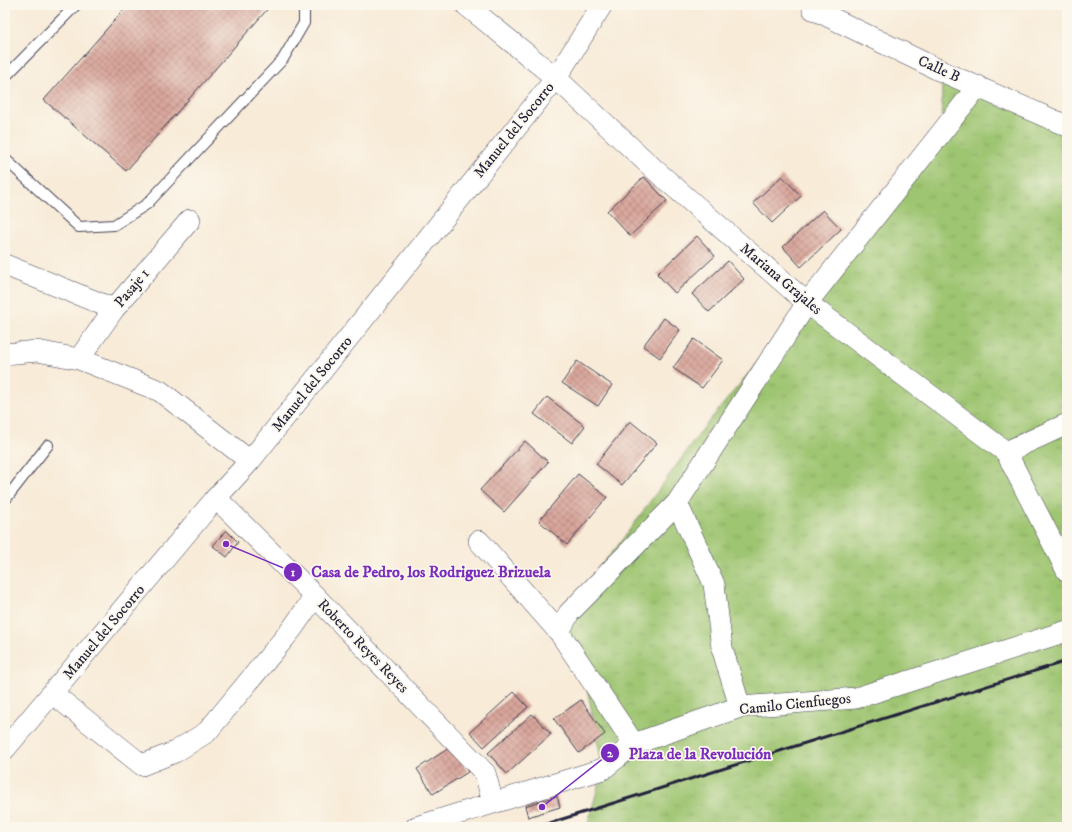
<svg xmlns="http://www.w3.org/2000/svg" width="1072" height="832" viewBox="0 0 1072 832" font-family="'IM FELL DW Pica',serif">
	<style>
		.grass { fill: url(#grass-tufts); stroke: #607456 }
		.building { fill: url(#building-cross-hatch) }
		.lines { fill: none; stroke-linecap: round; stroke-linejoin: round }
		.lane-casing { stroke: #424053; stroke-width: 12 }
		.street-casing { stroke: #424053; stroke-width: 22 }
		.lane { stroke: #fff; stroke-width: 10 }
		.street { stroke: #fff; stroke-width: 21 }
		.rail { stroke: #22223b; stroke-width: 3 }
		.labels { text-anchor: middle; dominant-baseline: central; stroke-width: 3.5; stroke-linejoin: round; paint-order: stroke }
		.street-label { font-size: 15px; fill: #22223b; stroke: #fbf7ec }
		.leader { fill: none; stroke: #7b2cbf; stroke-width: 1.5 }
		.callout-dot { fill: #7b2cbf; stroke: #fbf7ec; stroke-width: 1.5 }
		.mark-label { font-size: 12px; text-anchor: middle; font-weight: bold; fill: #fff }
		.callout-label { font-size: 16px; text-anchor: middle; font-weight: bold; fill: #7b2cbf; stroke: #fbf7ec; stroke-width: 3.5; stroke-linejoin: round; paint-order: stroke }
	</style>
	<defs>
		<pattern id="grass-tufts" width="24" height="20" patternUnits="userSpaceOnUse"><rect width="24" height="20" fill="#9ec571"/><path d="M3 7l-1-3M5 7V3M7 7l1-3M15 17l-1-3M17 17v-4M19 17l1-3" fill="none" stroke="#88a963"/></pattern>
		<pattern id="building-cross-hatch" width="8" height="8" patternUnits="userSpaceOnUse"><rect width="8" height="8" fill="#d9a69b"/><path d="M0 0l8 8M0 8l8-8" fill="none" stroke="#b08780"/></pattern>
	</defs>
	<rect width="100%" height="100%" fill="#fbf7ec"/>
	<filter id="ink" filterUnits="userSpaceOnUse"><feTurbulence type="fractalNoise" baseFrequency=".025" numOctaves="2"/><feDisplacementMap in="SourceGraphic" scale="8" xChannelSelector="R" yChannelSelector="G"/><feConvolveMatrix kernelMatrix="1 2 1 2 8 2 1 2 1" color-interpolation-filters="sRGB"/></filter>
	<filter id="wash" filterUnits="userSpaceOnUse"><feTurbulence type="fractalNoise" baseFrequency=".012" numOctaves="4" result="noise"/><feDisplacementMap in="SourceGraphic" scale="16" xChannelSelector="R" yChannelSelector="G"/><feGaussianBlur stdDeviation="0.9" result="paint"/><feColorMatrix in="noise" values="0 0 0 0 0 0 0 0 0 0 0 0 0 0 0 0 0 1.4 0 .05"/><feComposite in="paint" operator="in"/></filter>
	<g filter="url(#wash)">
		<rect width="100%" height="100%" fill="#f8ebd8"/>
		<path class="grass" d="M941,71l126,55v701h-480l16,-58 -16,-81 -26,-76 56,-65 88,-121 102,-123 136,-172z"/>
		<g id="blocks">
			<path class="building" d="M128,5h143l-145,166 -82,-71z
				M782,176l19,20 -29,27 -19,-20z
				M644,177l23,24 -37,35 -23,-25z
				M823,210l18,19 -40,38 -18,-20z
				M697,236l18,20 -40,37 -18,-19z
				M728,261l16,18 -35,33 -17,-18z
				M664,318l16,12 -20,28 -17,-12z
				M694,339l29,21 -21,28 -29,-20z
				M577,361l35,24 -14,21 -36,-23z
				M547,397l38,29 -13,17 -38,-29z
				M630,421l27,22 -35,42 -26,-21z
				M525,441l23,21 -44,50 -24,-22z
				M578,474l29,23 -40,48 -28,-24z
				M226,530l12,12 -11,15 -14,-11z
				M514,692l14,15 -44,40 -14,-15z
				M581,700l24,34 -26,19 -25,-34z
				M532,714l19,20 -44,40 -19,-21z
				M452,746l16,26 -35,22 -16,-25z
				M557,796l3,11 -32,10 -3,-11z"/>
		</g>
	</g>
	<g filter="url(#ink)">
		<use href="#blocks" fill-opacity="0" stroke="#424053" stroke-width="1"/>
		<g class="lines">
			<defs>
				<path id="lane" d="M5,77l71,-72
					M5,159l74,68 35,-2 33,-21 136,-145 21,-36v-18
					M5,500l43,-55"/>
				<path id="street" d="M466,5l90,73 99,92 152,133 199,149 61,119
					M813,9l128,62 126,55
					M5,265l109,44
					M5,354l32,-3 42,8 81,32 90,70
					M79,359l35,-50 76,-89
					M1006,452l61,-28
					M216,498l99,98 170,177 8,30
					M677,503l37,81 8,64 18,59
					M479,541l80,91 75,112
					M559,632l10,-19 108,-110 130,-200 171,-217
					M52,693l90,72 33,-13 32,-20 85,-103 23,-33
					M5,749l211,-251 34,-37 306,-383 46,-73
					M416,827l187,-58 31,-25 106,-37 116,-9 211,-67"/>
			</defs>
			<use href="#lane" class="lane-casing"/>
			<use href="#street" class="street-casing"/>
			<use href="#lane" class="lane"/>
			<use href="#street" class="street"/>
			<path class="rail" d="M537,827l530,-166"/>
		</g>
	</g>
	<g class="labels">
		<g class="street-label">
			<text transform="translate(939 69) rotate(24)">Calle B</text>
			<text transform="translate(514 130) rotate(-51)">Manuel del Socorro</text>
			<text transform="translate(781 279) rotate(40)">Mariana Grajales</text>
			<text transform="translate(132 288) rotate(-50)">Pasaje 1</text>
			<text transform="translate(312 384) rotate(-51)">Manuel del Socorro</text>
			<text transform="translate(104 632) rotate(-50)">Manuel del Socorro</text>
			<text transform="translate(363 646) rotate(46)">Roberto Reyes Reyes</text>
			<text transform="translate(795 704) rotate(-6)">Camilo Cienfuegos</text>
		</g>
	</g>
	<path class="leader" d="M226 544L293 572M542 807L610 753"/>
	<g class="callout-dot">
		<circle cx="226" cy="544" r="4"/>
		<circle cx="542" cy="807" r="4"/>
		<circle cx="293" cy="572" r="10"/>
		<circle cx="610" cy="753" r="10"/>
	</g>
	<g class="mark-label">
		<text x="293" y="576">1</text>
		<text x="610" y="757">2</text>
	</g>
	<g class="callout-label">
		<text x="431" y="577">Casa de Pedro, los Rodriguez Brizuela</text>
		<text x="700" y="759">Plaza de la Revolución</text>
	</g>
	<rect width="1072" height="832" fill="none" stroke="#fbf7ec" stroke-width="20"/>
</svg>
